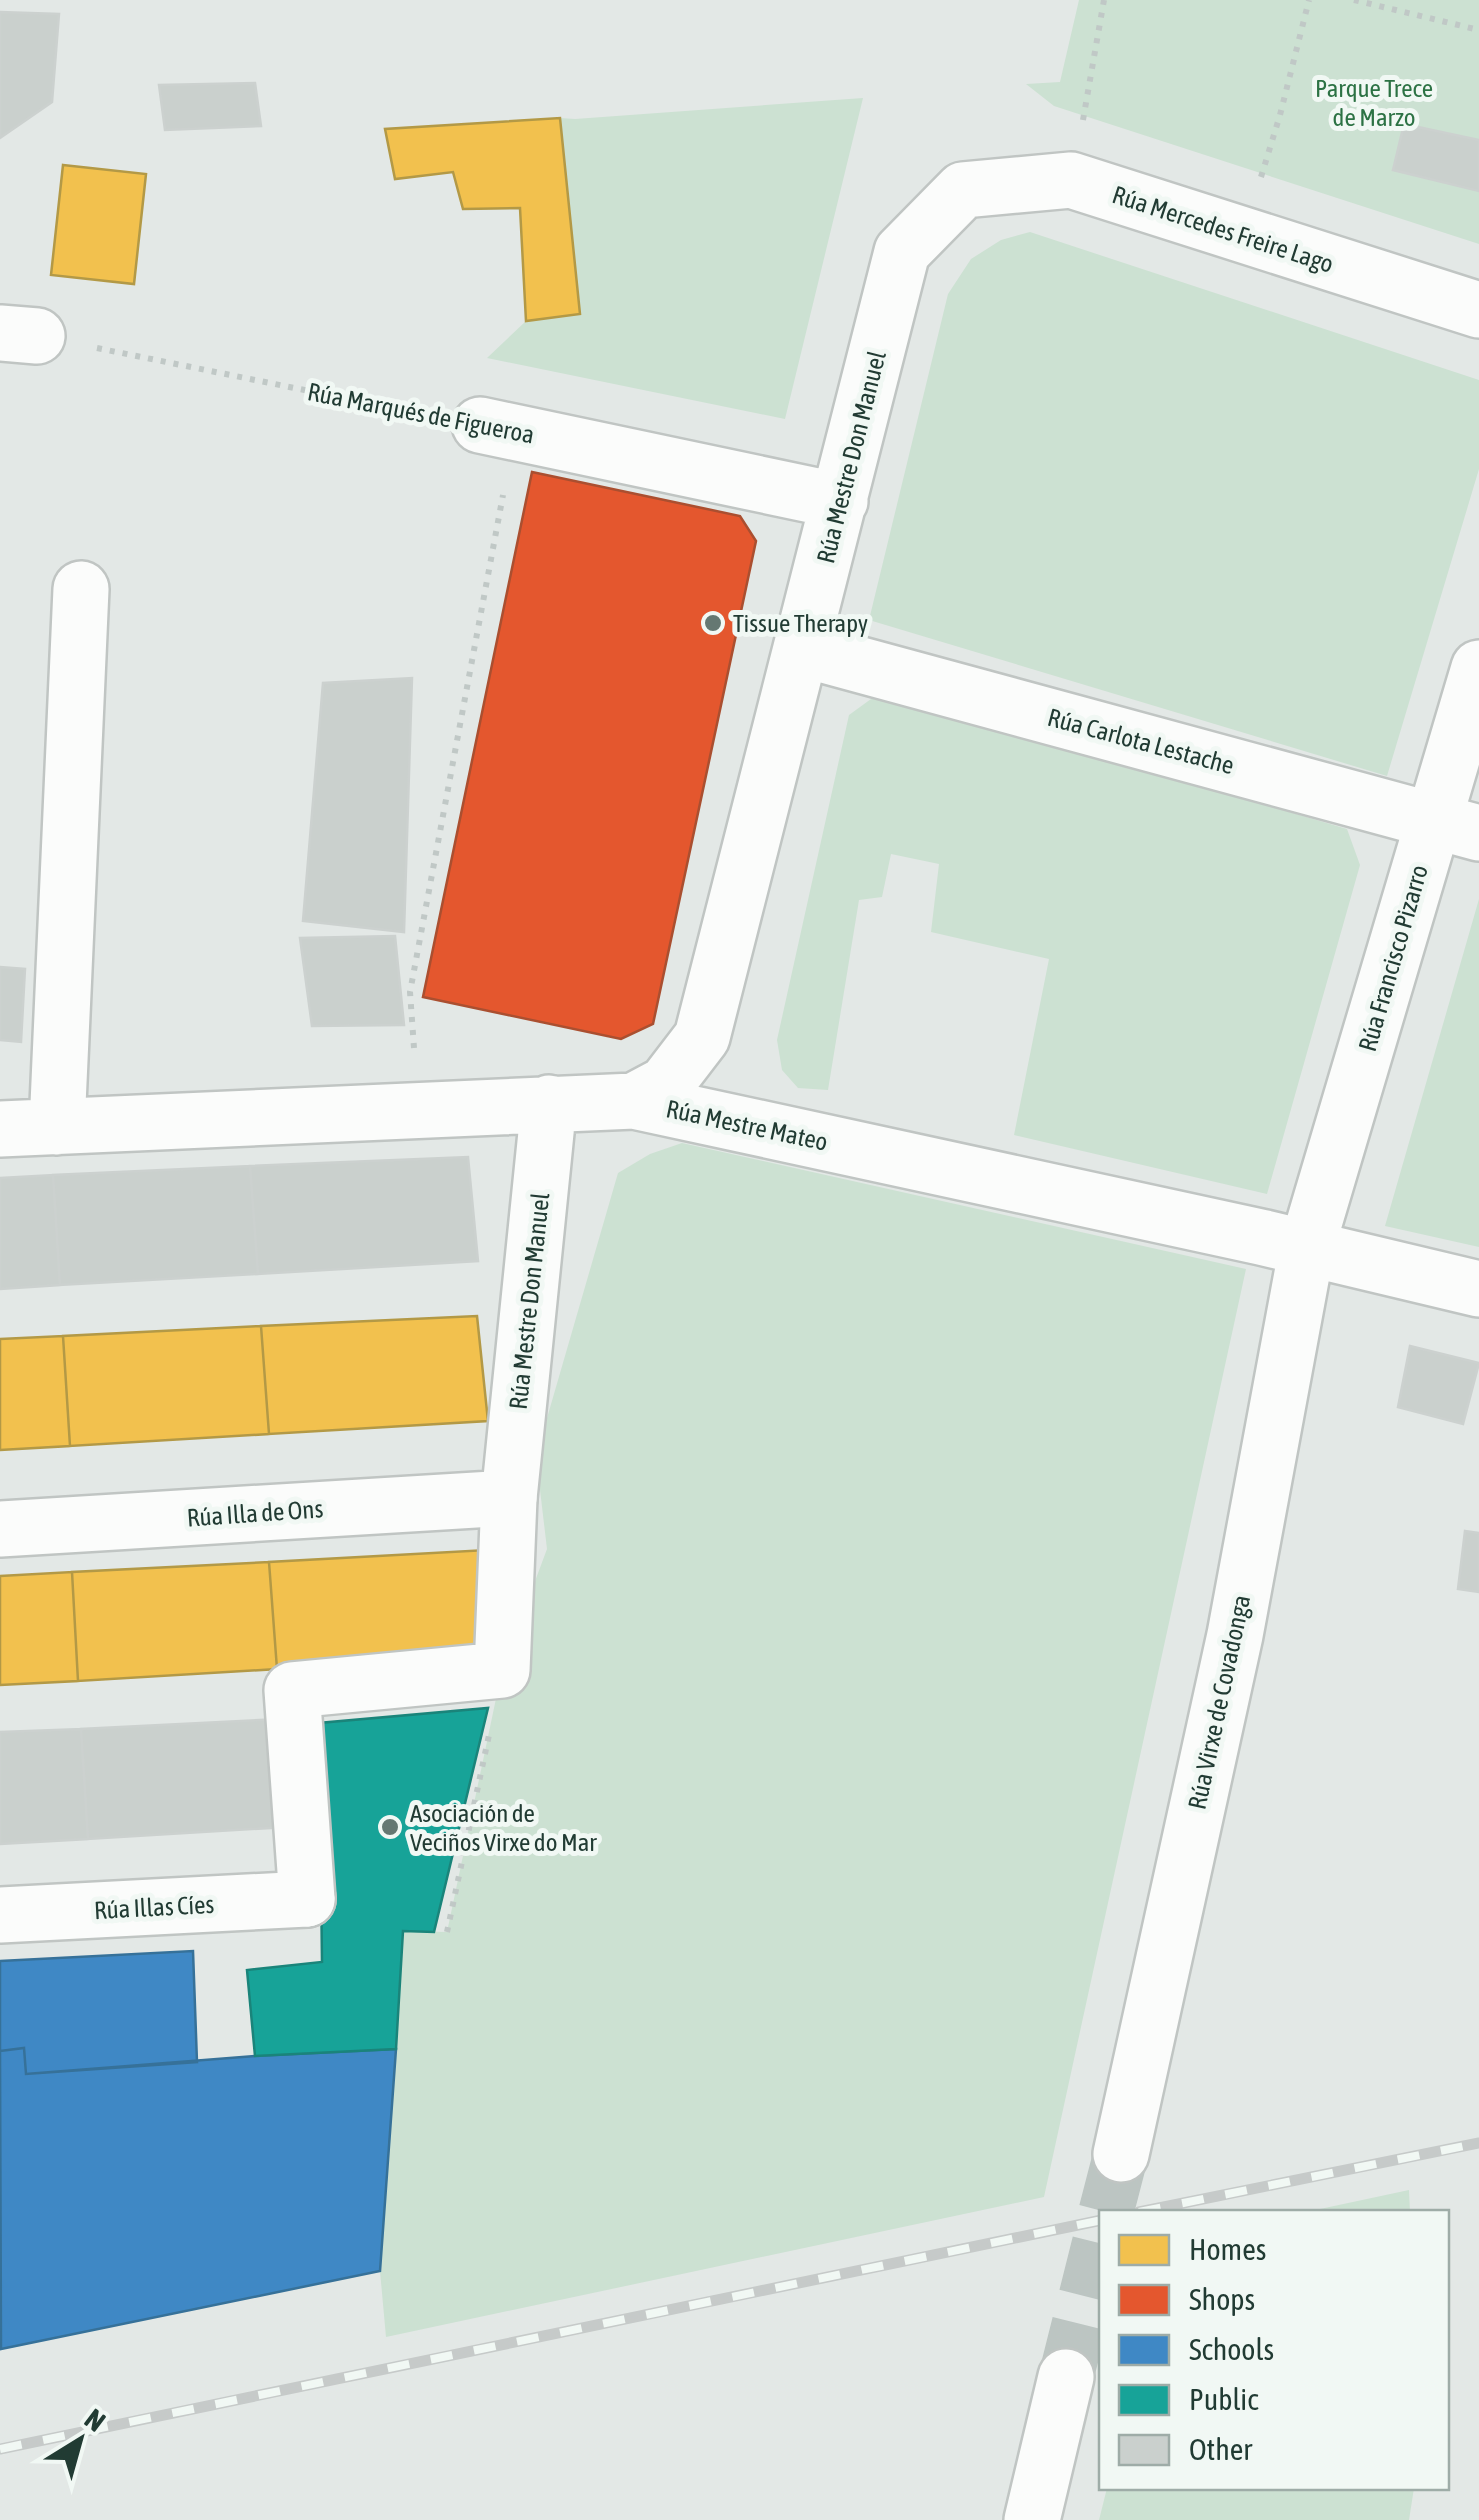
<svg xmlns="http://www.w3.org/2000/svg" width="1479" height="2520" viewBox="0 0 1479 2520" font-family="'Asap Condensed',sans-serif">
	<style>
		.green { fill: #cce1d2 }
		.homes { fill: #f2c14e; stroke: #b39946; stroke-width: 2.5 }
		.shops { fill: #e4572e; stroke: #aa4f30; stroke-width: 2.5 }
		.schools { fill: #3f88c5; stroke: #367199; stroke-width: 2.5 }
		.public { fill: #17a398; stroke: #1a847a; stroke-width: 2.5 }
		.building { fill: #cad0cd; stroke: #ccd1cf; stroke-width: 2.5 }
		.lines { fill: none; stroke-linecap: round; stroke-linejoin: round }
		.minor-tunnel { stroke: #bcc5c2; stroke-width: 55; stroke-dasharray: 55 28; stroke-linecap: butt }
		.pedestrian-casing { stroke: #c0c5c3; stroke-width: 60 }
		.minor-casing { stroke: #c0c5c3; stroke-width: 60 }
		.path { stroke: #c0c8c6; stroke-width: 6; stroke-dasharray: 5 8; stroke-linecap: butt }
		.pedestrian { stroke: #fbfcfb; stroke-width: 55 }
		.minor { stroke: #fbfcfb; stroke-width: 55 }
		.rail-casing { stroke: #c6cac9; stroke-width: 11 }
		.rail { stroke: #f1f8f4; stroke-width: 8; stroke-dasharray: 22; stroke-linecap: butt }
		.poi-dot { fill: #657872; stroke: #f1f8f4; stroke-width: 4 }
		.labels { text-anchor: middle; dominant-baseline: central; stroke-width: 10; stroke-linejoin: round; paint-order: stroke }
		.park-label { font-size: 25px; fill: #2c7244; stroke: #f1f8f4 }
		.street-label { font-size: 25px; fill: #213b33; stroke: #f1f8f4 }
		.poi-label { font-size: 25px; fill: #213b33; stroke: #f1f8f4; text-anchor: start }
	</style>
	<rect width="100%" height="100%" fill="#e3e8e6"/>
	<path class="green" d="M1079,0h400v244l-425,-138 -28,-22 34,-2z
		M863,98l-78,321 -298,-61 39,-37 54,-8 -20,-195 15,1z
		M1030,232l449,148v89l-92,307 -518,-156 79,-326 23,-35 30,-19z
		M882,691l465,138 13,36 -93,329 -253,-59 35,-176 -118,-27 8,-68 -48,-10 -9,43 -23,3 -31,190 -30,-2 -16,-18 -5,-30 72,-325z
		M1479,899v348l-94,-21z
		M682,1143l564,126 -202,928 -658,140 -6,-66 23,-340 44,1 55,-262 45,-121 -11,-93 82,-283 32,-19z
		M1409,2190l1,22h-104z
		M1107,2488h307l-5,32h-310z"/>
	<path class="homes" d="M560,118l20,196 -54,7 -6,-113 -57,1 -10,-37 -58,7 -10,-50z
		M63,165l83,9 -12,110 -83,-9z
		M477,1316l11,105 -219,13 -8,-108z
		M261,1326l8,108 -199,12 -7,-110z
		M63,1336l7,110 -70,4v-111z
		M487,1550l9,107 -219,12 -8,-107z
		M269,1562l8,107 -199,12 -6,-109z
		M72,1572l6,109 -78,4v-109z"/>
	<path class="shops" d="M532,472l208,44 16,25 -103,483 -32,15 -198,-42z"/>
	<path class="schools" d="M193,1951l4,111 -171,12 -2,-26 -24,3v-90z
		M24,2048l2,26 229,-18 141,-7 -16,222 -379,78 -1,-298z"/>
	<path class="public" d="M488,1708l-54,224 -31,-1 -7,118 -141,7 -8,-86 75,-8 -3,-239z"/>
	<path class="building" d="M0,12l59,2 -7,88 -52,36z
		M255,83l6,43 -96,4 -6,-45z
		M1404,124l75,16v51l-86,-21z
		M412,678l-8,254 -101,-11 20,-238z
		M395,936l9,89 -92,1 -12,-88z
		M0,967l25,2 -4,73 -21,-2z
		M468,1157l10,104 -220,13 -8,-108z
		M250,1166l8,108 -198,11 -7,-110z
		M53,1175l7,110 -60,4v-111z
		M1410,1346l69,17 -16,61 -65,-17z
		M1465,1531l14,2v59l-21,-3z
		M279,1719l8,108 -199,12 -7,-110z
		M81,1729l7,110 -88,5v-112z"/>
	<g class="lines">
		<path class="minor-tunnel" d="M1106,2212l15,-58
			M1066,2377l36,-144"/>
		<defs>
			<path id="pedestrian" d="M802,649l677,184
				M307,1899l-15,-209 210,-20 7,-172"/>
			<path id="minor" d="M0,333l37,3
				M480,425l360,76
				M634,1101l32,-17 36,-47 200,-785 61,-62 108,-10 408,130
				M57,1127l24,-538
				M0,1129l634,-28 627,136 218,52
				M0,1529l509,-31 40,-395
				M0,1915l307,-16
				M1121,2154l114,-519 72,-388 172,-579
				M1032,2520l34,-143"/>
		</defs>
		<use href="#pedestrian" class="pedestrian-casing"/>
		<use href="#minor" class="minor-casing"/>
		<path class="path" d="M1354,0l125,30
			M1083,120l21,-120
			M1261,177l19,-62 29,-115
			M97,348l326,66
			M414,1048l-4,-56 93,-497
			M447,1932l42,-197"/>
		<use href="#pedestrian" class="pedestrian"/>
		<use href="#minor" class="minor"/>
		<defs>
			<path id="rail" d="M1139,2212l340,-69
				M0,2449l1102,-229"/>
		</defs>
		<use href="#rail" class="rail-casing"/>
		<use href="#rail" class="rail"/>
	</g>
	<g class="poi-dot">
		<circle cx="713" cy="623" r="10"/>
		<circle cx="390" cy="1827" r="10"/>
	</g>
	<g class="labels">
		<g class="park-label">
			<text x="1374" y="88">Parque Trece<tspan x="1374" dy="29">de Marzo</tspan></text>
		</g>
		<g class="street-label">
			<text transform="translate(1223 229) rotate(18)">Rúa Mercedes Freire Lago</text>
			<text transform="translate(421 413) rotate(11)">Rúa Marqués de Figueroa</text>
			<text transform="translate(851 457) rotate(-76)">Rúa Mestre Don Manuel</text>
			<text transform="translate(1141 741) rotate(15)">Rúa Carlota Lestache</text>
			<text transform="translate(1393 958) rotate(-74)">Rúa Francisco Pizarro</text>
			<text transform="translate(747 1125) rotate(12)">Rúa Mestre Mateo</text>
			<text transform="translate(529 1301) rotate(-84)">Rúa Mestre Don Manuel</text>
			<text transform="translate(255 1513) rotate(-4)">Rúa Illa de Ons</text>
			<text transform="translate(1219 1702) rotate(-78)">Rúa Virxe de Covadonga</text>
			<text transform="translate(154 1907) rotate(-3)">Rúa Illas Cíes</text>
		</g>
		<g class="poi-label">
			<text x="733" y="623">Tissue Therapy</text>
			<text x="410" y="1813">Asociación de<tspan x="410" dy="29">Veciños Virxe do Mar</tspan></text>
		</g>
	</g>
	<rect x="1099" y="2210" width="350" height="280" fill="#f1f8f4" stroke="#9eaca7" stroke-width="2.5"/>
	<rect x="1119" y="2235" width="50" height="30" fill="#f2c14e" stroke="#9eaca7" stroke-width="2.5"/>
	<text x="1189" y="2260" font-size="30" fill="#213b33">Homes</text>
	<rect x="1119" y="2285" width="50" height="30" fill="#e4572e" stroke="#9eaca7" stroke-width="2.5"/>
	<text x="1189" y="2310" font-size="30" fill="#213b33">Shops</text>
	<rect x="1119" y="2335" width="50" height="30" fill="#3f88c5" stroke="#9eaca7" stroke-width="2.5"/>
	<text x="1189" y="2360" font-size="30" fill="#213b33">Schools</text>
	<rect x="1119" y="2385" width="50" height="30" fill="#17a398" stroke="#9eaca7" stroke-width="2.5"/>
	<text x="1189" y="2410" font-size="30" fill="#213b33">Public</text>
	<rect x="1119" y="2435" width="50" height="30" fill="#cad0cd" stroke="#9eaca7" stroke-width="2.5"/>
	<text x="1189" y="2460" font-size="30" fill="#213b33">Other</text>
	<g transform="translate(80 2440) rotate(37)" stroke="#f1f8f4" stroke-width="8" paint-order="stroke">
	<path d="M0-8L18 38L0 25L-18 38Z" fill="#213b33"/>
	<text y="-15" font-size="28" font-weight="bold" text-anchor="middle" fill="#213b33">N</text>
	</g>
</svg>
